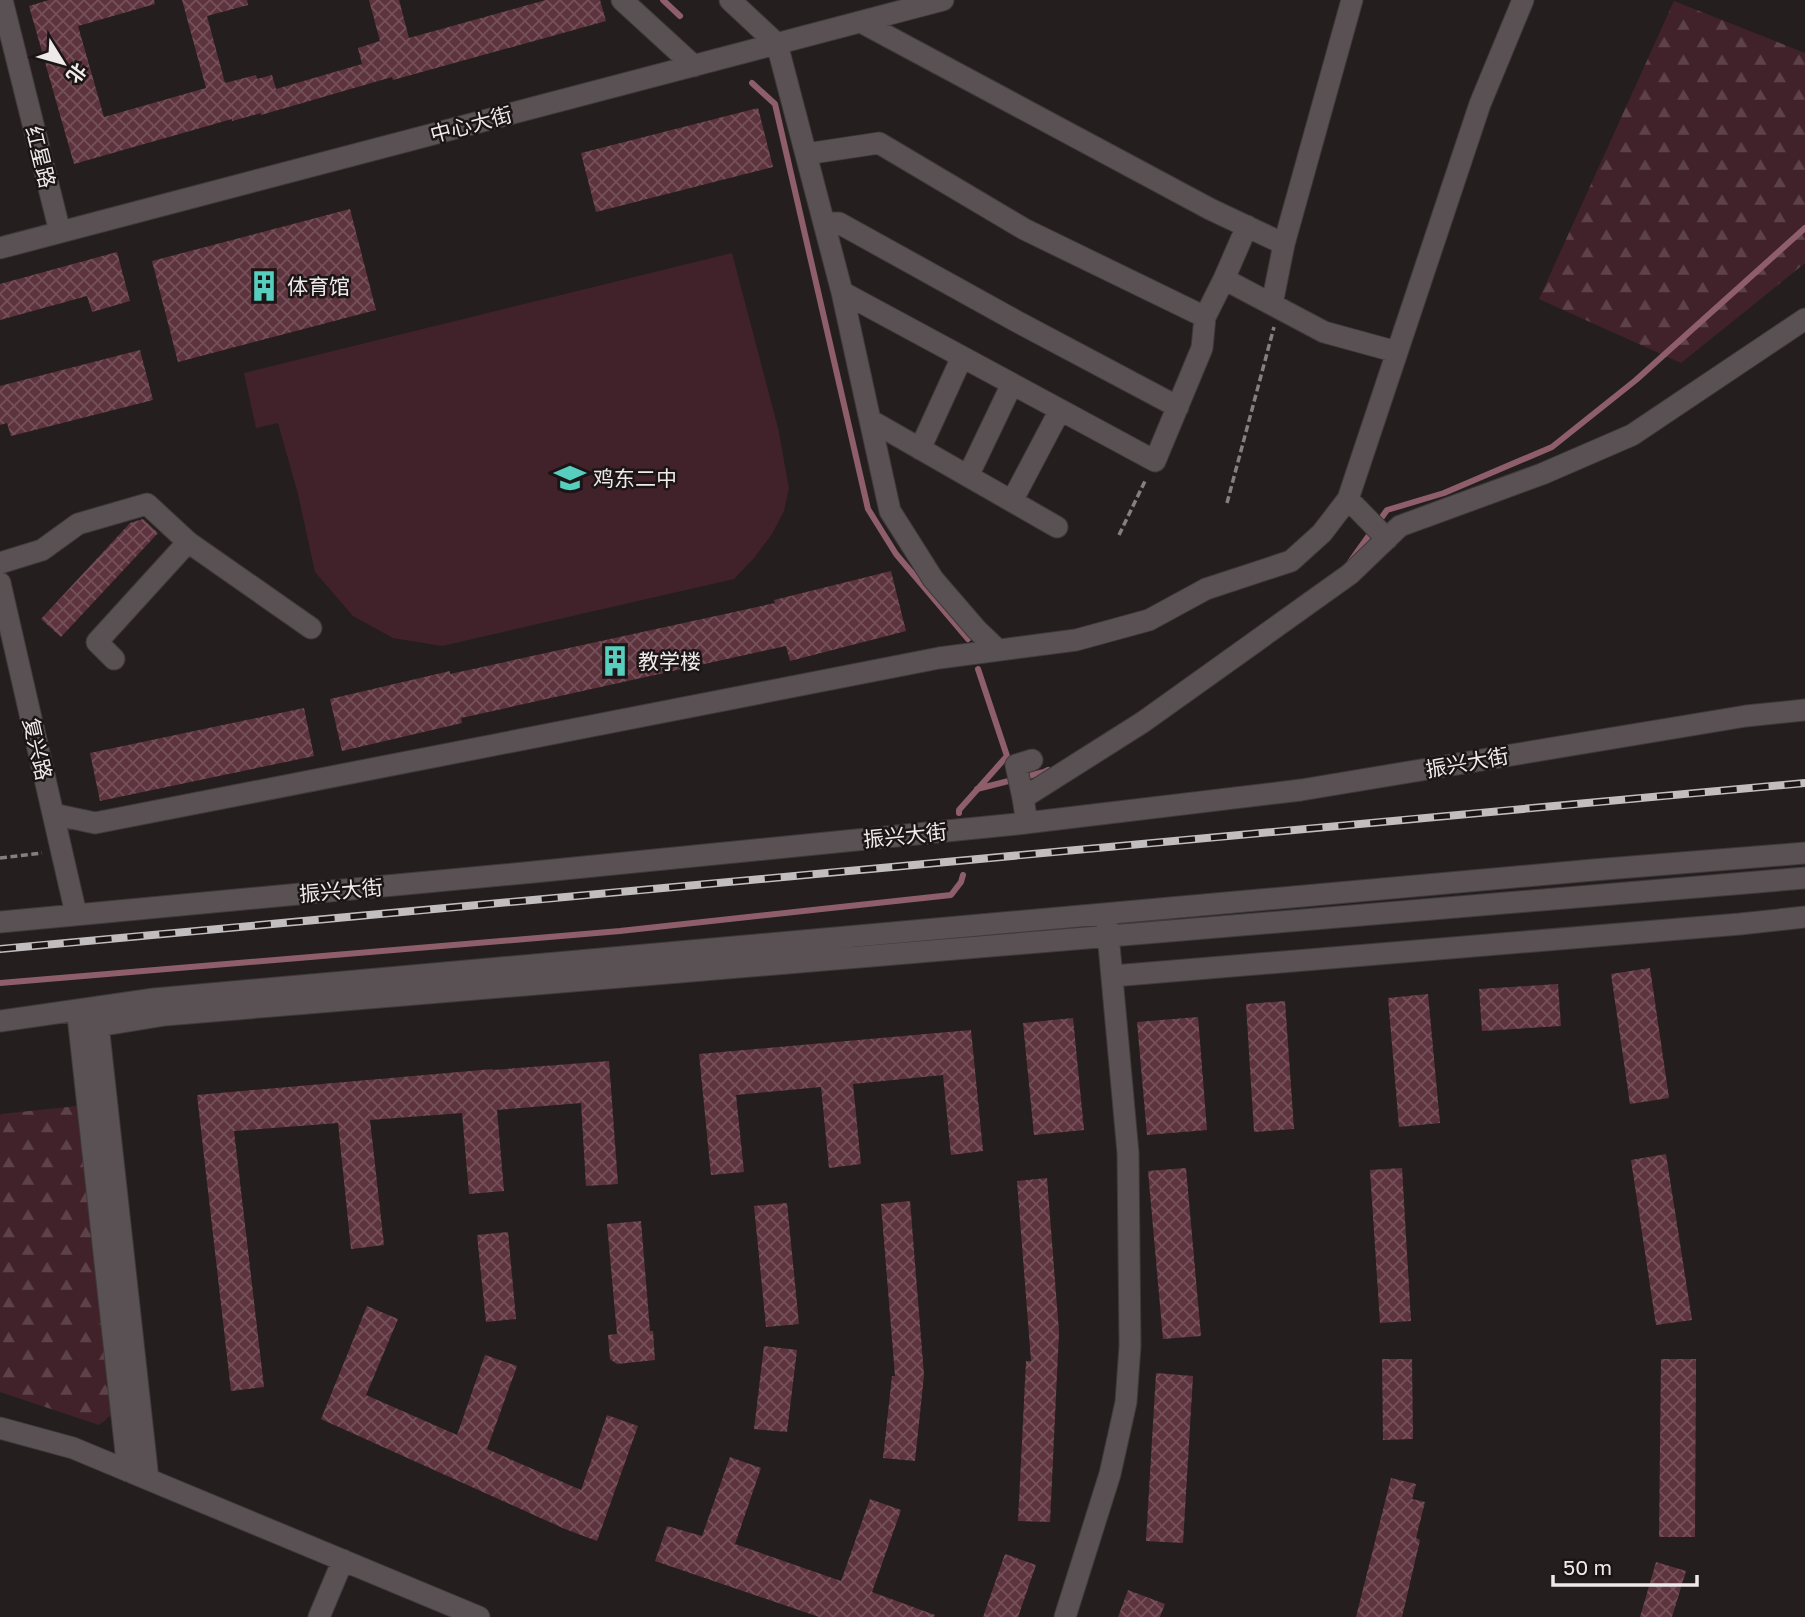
<svg xmlns="http://www.w3.org/2000/svg" width="1805" height="1617" viewBox="0 0 1805 1617" font-family="'Golos Text','Noto Sans SC',sans-serif">
	<style>
		.forest { fill: url(#forest-firs) }
		.garden { fill: #42222a }
		.lines { fill: none; stroke-linecap: round; stroke-linejoin: round }
		.stream { stroke: #8e5f6a; stroke-width: 6 }
		.building { fill: url(#building-cross-hatch) }
		.minor-casing { stroke: #3f3a3a; stroke-width: 23 }
		.path { stroke: #847f80; stroke-width: 3.5; stroke-dasharray: 7 3.5; stroke-linecap: butt }
		.minor { stroke: #595153; stroke-width: 21 }
		.rail-casing { stroke: #c2bdbe; stroke-width: 8 }
		.rail { stroke: #1b1516; stroke-width: 5; stroke-dasharray: 16; stroke-linecap: butt }
		.labels { text-anchor: middle; dominant-baseline: central; stroke-width: 5; stroke-linejoin: round; paint-order: stroke }
		.street-label { font-size: 21px; fill: #eee9ea; stroke: #1b1516 }
		.poi-label { font-size: 21px; fill: #eee9ea; stroke: #1b1516; text-anchor: start }
	</style>
	<defs>
		<pattern id="forest-firs" width="22" height="20" patternUnits="userSpaceOnUse" patternTransform="scale(1.75)"><rect width="22" height="20" fill="#42222a"/><path d="M5 1l3.5 6h-7zM16 11l3.5 6h-7z" fill="#5e4249"/></pattern>
		<pattern id="building-cross-hatch" width="8" height="8" patternUnits="userSpaceOnUse" patternTransform="scale(1.75)"><rect width="8" height="8" fill="#5d333e"/><path d="M0 0l8 8M0 8l8-8" fill="none" stroke="#75515a"/></pattern>
	</defs>
	<rect width="100%" height="100%" fill="#241e1f"/>
	<path class="forest" d="M1674,1l131,52v210l-124,100 -142,-64z
		M77,1106l34,309 -12,10 -99,-33v-276l1,-2z"/>
	<path class="garden" d="M732,253l46,175 11,60 -5,23 -12,23 -18,24 -20,21 -292,67 -49,-8 -40,-22 -38,-44 -17,-78 -20,-71 -22,5 -12,-55z"/>
	<g class="lines">
		<path class="stream" d="M663,0l17,16
			M752,83l23,21 93,405 28,45 72,85
			M1350,562l37,-52 57,-17 108,-46 84,-67 169,-152
			M977,789l67,-17 4,-2
			M959,813v-3l48,-54 -29,-87
			M0,983l620,-52 331,-36 10,-13 2,-7"/>
	</g>
	<path class="building" d="M49,0h105l1,4 -77,22 26,91 102,-29 -24,-88h65l1,5 -41,11 18,67 31,-8 1,4 15,-4 4,14 86,-25 -4,-16 22,-7 -11,-41h30l10,38 137,-38h54l6,21 -213,59 -1,-3 -131,38v-2l-29,8v-2l-158,45 -45,-158z
		M758,108l15,59 -177,45 -15,-59z
		M350,209l26,101 -198,52 -26,-101z
		M117,252l13,49 -38,11 -5,-16 -87,24v-36z
		M140,350l13,50 -142,36 -4,-13 -7,2v-39z
		M143,519l15,14 -97,104 -20,-18 89,-96z
		M891,571l15,60 -116,30 -4,-15 -325,72 1,5 -120,28 -12,-52 120,-28v3l325,-71 -1,-3z
		M304,708l10,48 -214,45 -10,-48z
		M1650,968l19,130 -39,6 -19,-130z
		M1558,984l3,42 -79,5 -3,-42z
		M1428,994l12,129 -41,4 -11,-129z
		M1285,1001l9,128 -40,3 -8,-128z
		M1198,1017l9,113 -60,5 -10,-113z
		M1073,1018l11,112 -50,5 -11,-112z
		M971,1030l12,121 -32,4 -8,-80 -90,9 8,80 -32,4 -8,-81 -85,8 8,77 -33,3 -12,-121z
		M609,1061l9,123 -32,2 -5,-83 -84,7 7,81 -35,3 -7,-81 -92,7 14,125 -33,4 -13,-126 -104,8 30,256 -33,4 -34,-296 296,-26v1z
		M1666,1154l26,166 -36,5 -25,-165z
		M1186,1168l15,168 -38,3 -15,-168z
		M1402,1168l9,153 -31,2 -10,-153z
		M1047,1178l12,154 -9,190 -32,-1 8,-160h5l-14,-180z
		M910,1201l14,174 -9,86 -32,-3 9,-82h3l-14,-172z
		M787,1203l12,121 -33,3 -12,-121z
		M641,1221l9,110h3l2,29 -38,4 -7,-5 -2,-24 9,-1 -10,-110z
		M508,1232l8,87 -30,3 -9,-87z
		M367,1306l31,13 -32,76 91,40 28,-80 32,11 -30,83 94,41 26,-75 31,11 -41,115 -32,-12 -244,-110z
		M764,1346l33,4 -10,82 -33,-3z
		M1382,1359h30l1,80 -30,1z
		M1661,1359h35l-1,178h-36z
		M1156,1373l37,3 -10,167 -37,-2z
		M730,1457l31,11 -26,76 106,37 29,-82 31,11 -29,82 63,23 -1,2h-115l-164,-56 12,-35 35,10z
		M1391,1478l25,6 -4,15 13,3 -9,36 4,2 -18,77h-46z
		M1005,1554l31,11 -18,52h-35z
		M1656,1562l30,9 -14,46h-32z
		M1128,1590l37,14 -5,13h-42z"/>
	<g class="lines">
		<defs>
			<path id="minor" d="M2,0l58,232
				M622,0l72,66
				M730,0l47,44 65,248 28,128 187,107
				M861,22l349,187 74,35
				M806,154l73,-11 145,86 181,88
				M824,223h15l177,98 162,86
				M0,248l943,-248
				M1224,279l23,-53
				M842,292l313,169 47,-113 3,-31 19,-38 100,53 73,20
				M1272,304l12,-60 68,-244
				M870,420l20,91 43,68 44,51 21,20
				M920,449l42,-92
				M968,476l44,-92
				M1348,499l39,40
				M1012,501l48,-91
				M0,563l42,-13 36,-26 69,-20 41,38 123,86
				M0,583l76,331
				M114,659l-17,-17 91,-100
				M1023,798l-7,-33 16,-5
				M53,814l42,9 844,-165 137,-18 73,-20 57,-31 85,-28 31,-28 26,-34 132,-395 43,-104
				M1027,823l-4,-25 120,-76 207,-148 50,-48 142,-52 90,-39 173,-116
				M0,922l534,-50 483,-48 284,-34 445,-74 59,-6
				M1113,976l627,-52 65,-7
				M97,1015l51,464
				M78,1016l50,455
				M0,1021l154,-22 1439,-129 212,-17
				M80,1029l85,-14 1640,-137
				M0,1428l73,20 406,169
				M319,1617l24,-57
				M1065,1617l45,-143 16,-72 4,-56 -2,-193 -21,-230"/>
		</defs>
		<use href="#minor" class="minor-casing"/>
		<path class="path" d="M1227,503l47,-176
			M1119,535l27,-56
			M0,858l42,-5"/>
		<use href="#minor" class="minor"/>
		<defs>
			<path id="rail" d="M0,949l1805,-166"/>
		</defs>
		<use href="#rail" class="rail-casing"/>
		<use href="#rail" class="rail"/>
	</g>
	<defs>
		<symbol id="building-bare" viewBox="-9 -9 18 18"><path d="M-4-6H4V6H1V3H-1V6H-4ZM-2.5-4.3h1.7v1.8h-1.7ZM.8-4.3h1.7v1.8H.8ZM-2.5-1h1.7V.8h-1.7ZM.8-1h1.7V.8H.8Z" fill="#58cebf" stroke="#1b1516" stroke-width="2.5" paint-order="stroke"/></symbol>
		<symbol id="school-bare" viewBox="-9 -9 18 18"><path d="M0-5L7-2L0 1L-7-2ZM-4 1L0 2.5L4 1V4Q0 6-4 4Z" fill="#58cebf" stroke="#1b1516" stroke-width="2.5" paint-order="stroke"/></symbol>
	</defs>
	<g fill-rule="evenodd">
		<use href="#building-bare" x="242" y="264" width="44" height="44"/>
		<use href="#school-bare" x="548" y="456" width="44" height="44"/>
		<use href="#building-bare" x="593" y="639" width="44" height="44"/>
	</g>
	<g class="labels">
		<g class="street-label">
			<text transform="translate(471 124) rotate(-15)">中心大街</text>
			<text transform="translate(41 157) rotate(76)">红星路</text>
			<text transform="translate(38 749) rotate(77)">复兴路</text>
			<text transform="translate(1467 762) rotate(-10)">振兴大街</text>
			<text transform="translate(905 835) rotate(-6)">振兴大街</text>
			<text transform="translate(341 890) rotate(-5)">振兴大街</text>
		</g>
		<g class="poi-label">
			<text x="287" y="286">体育馆</text>
			<text x="593" y="478">鸡东二中</text>
			<text x="638" y="661">教学楼</text>
		</g>
	</g>
	<g transform="translate(63 63) rotate(127)" stroke="#1b1516" stroke-width="5" paint-order="stroke">
	<path d="M0-5L12 26L0 18L-12 26Z" fill="#eee9ea"/>
	<text y="-10" font-size="19" font-weight="bold" text-anchor="middle" fill="#eee9ea">北</text>
	</g>
	<path d="M1553 1575v10h144v-10" fill="none" stroke="#eee9ea" stroke-width="3.5"/>
	<text x="1563" y="1575" font-size="21" fill="#eee9ea" stroke="#1b1516" stroke-width="5" paint-order="stroke">50 m</text>
</svg>
